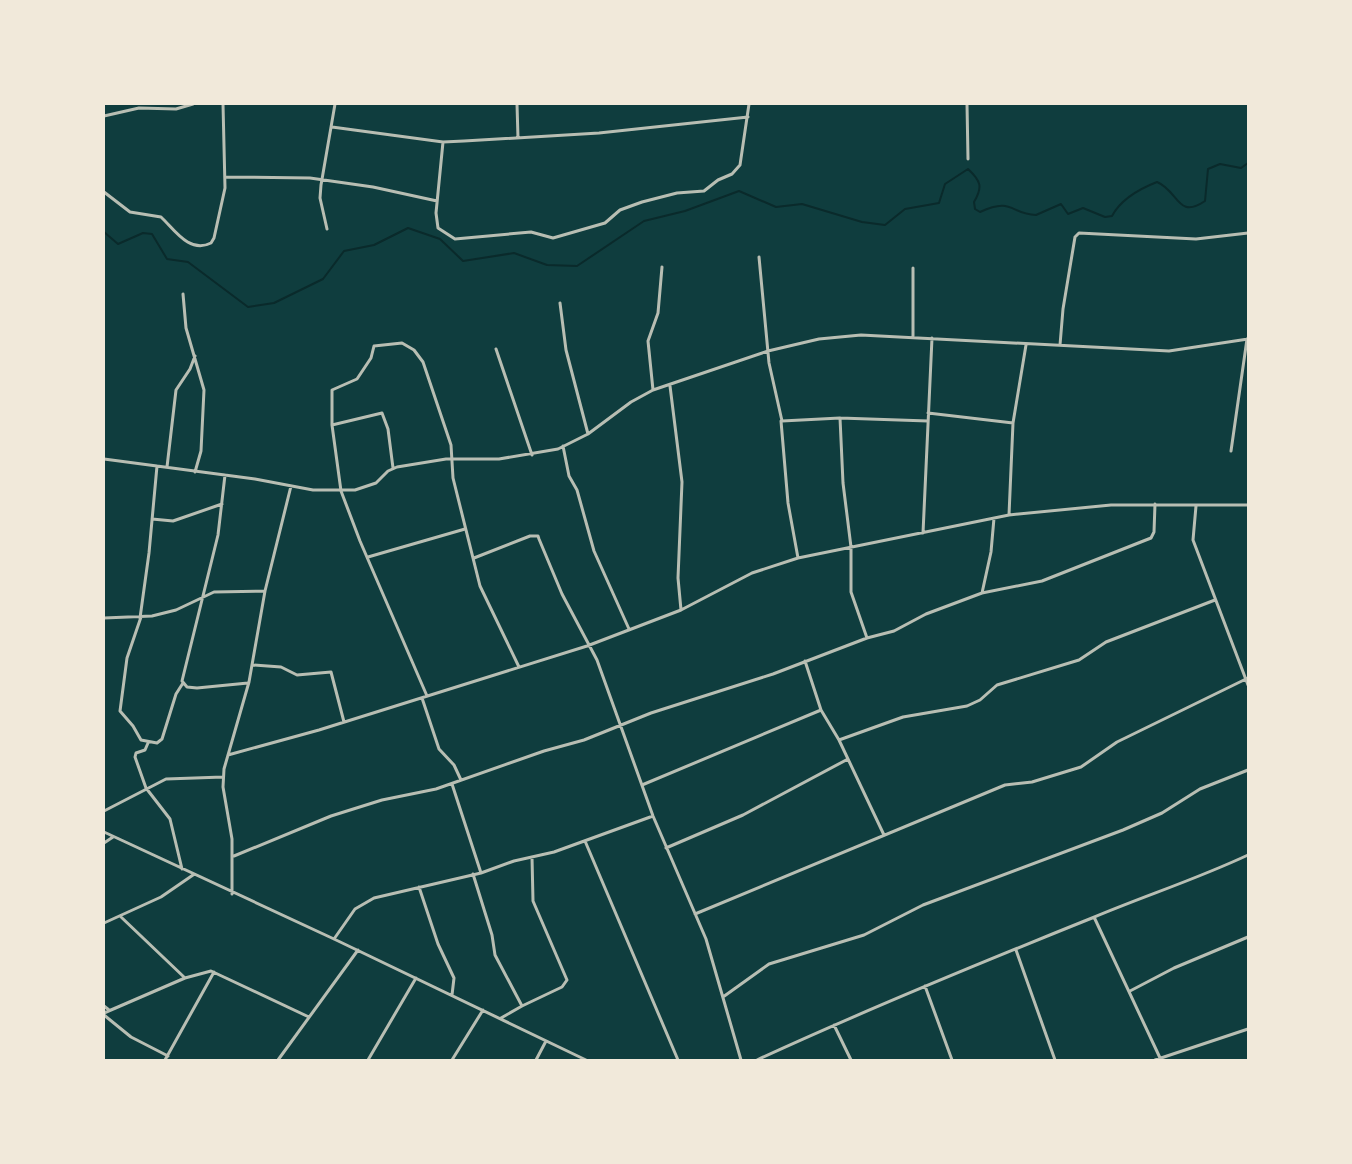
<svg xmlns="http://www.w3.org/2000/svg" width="1352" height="1164" viewBox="0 0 1352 1164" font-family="'Roboto Condensed',sans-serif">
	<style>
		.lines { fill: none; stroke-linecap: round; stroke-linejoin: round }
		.stream { stroke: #0a2a2b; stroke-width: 2 }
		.minor { stroke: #b8beb3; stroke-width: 3 }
	</style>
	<rect width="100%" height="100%" fill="#0f3d3e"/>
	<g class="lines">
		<path class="stream" d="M104,232l14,12 25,-11 9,1 15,25 21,3 60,45 26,-4 49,-24 21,-28 30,-6 34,-17 32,11 23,22 51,-8 33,12 30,1 67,-45 41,-10 54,-20 37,16 26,-3 60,18 23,3 20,-16 34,-6 6,-19 23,-15c13,12 15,18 6,33l1,7 5,3c33,-15 30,2 56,3l25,-11 7,10 15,-6 22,9 7,-1c9,-17 27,-27 45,-34 22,9 20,38 48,19l3,-32 12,-5 21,4 7,-5"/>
		<path class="minor" d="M517,104l1,34
			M967,104l1,55
			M104,116l35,-8 37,1 17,-5
			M332,127l111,15 21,-1 135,-8 149,-16
			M443,142l-7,71 2,15 17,11 76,-7 22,6 52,-15 15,-13 22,-8 35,-9 27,-2 14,-11 14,-6 8,-9 9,-61
			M225,177l85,1 63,9 64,14
			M104,192l26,20 31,5c13,12 28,37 50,26l3,-5 11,-50 -2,-84
			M327,229l-7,-31 1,-13 14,-81
			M759,257l10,106 13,58 58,-3 88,3
			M913,268v68
			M183,294l3,34 18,62 -3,61 -6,21
			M560,303l6,47 22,84
			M1060,345l3,-36 12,-72 4,-4 117,6 52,-6
			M496,349l36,106
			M670,386l12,96 -4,96 3,32
			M653,390l-5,-49 10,-28 4,-46
			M928,413l85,10
			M840,418l3,65 8,64v45l16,46
			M781,421l7,82 10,55
			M332,425l50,-12 6,16 5,39
			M563,446l6,30 8,14 17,61 35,78
			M1231,451l16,-112
			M104,459l151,20 58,11h42l21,-7 12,-12 9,-4 49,-8h53l59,-10 30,-15 43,-32 22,-12 115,-39 51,-12 42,-4 308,16 79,-12
			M167,467l9,-77 14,-21 5,-13
			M225,475l-7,60 -36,146 5,6 10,1 51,-5
			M1196,506l-3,34 55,145
			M1009,515l4,-92 13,-78
			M152,519l21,2 49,-17
			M923,533l9,-195
			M368,557l97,-28
			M474,558l56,-22h8l1,3 23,55 35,66 56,156 53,123 35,121
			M982,593l9,-41 3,-34
			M141,617l-14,41 -7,53 13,15 8,14 16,3 5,-4 14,-45 7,-11
			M104,618l48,-2 24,-6 38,-18 50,-1
			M140,618l9,-65 8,-87
			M805,661l16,49 18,30 45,95
			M253,665l28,2 16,8 34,-3 13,50
			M427,696l-67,-155 -19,-50 -9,-66v-35l25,-11 14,-21 3,-12 28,-3 12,7 9,12 28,83 2,33 27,108 39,81
			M422,698l17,51 15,16 7,15
			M839,740l64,-23 64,-11 13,-6 17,-15 82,-25 27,-18 109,-42
			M148,743l-3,7 -9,3 -1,4 11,31 24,31 12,50
			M228,755l91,-25 268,-84 94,-36 71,-37 46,-15 211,-43 102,-10h137
			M452,784l29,89
			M642,785l179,-75
			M104,811l62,-32 57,-2
			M104,832l230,107 252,121
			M585,841l93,219
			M104,843l9,-6
			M666,848l77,-33 105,-56
			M234,856l97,-40 51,-16 54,-11 108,-38 40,-11 67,-27 122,-39 94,-36 27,-7 32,-17 56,-21 60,-12 109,-43 3,-6 1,-28
			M473,874l19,61 3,20 27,51 -21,12
			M419,887l19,57 16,34 -2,17
			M232,894v-55l-9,-52 1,-18 25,-87 16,-91 26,-105
			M695,914l310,-129 27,-3 49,-15 36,-25 131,-64
			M120,916l65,62
			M1094,917l67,143
			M104,923l57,-26 32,-22
			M334,939l21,-30 19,-11 107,-25 33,-12 40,-9 99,-36
			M1016,950l39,110
			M925,986l27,74
			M1130,991l44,-23 74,-31
			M723,997l46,-33 95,-29 59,-30 200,-75 39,-17 38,-24 48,-19
			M104,1006l5,4
			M522,1006l40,-19 5,-7 -34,-79 -1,-44
			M104,1013l81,-35 26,-7 98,46
			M104,1015l27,22 37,19
			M834,1025l17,35
			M165,1060l49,-88
			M278,1060l80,-110
			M368,1060l48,-82
			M452,1060l31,-50
			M536,1060l10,-19
			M757,1060c110,-51 223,-97 335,-142 52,-22 105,-39 156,-63
			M1155,1060l93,-31"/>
	</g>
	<rect width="1352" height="1164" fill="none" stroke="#f1e9da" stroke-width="210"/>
</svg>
